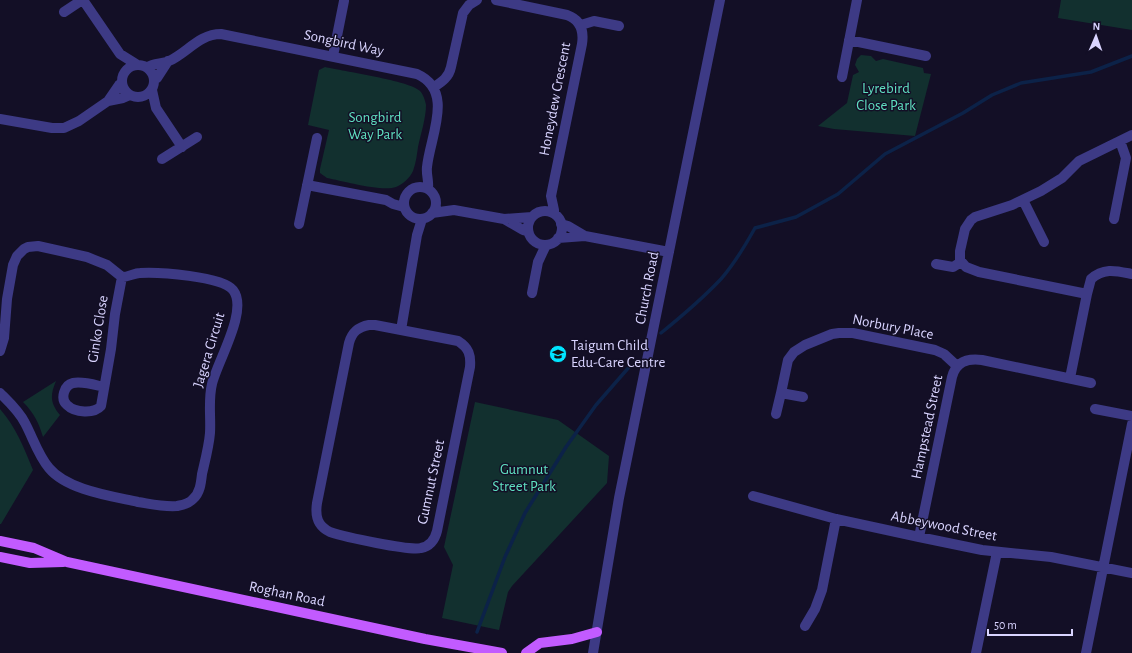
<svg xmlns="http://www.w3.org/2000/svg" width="1132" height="653" viewBox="0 0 1132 653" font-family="'Alegreya Sans',sans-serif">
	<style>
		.green { fill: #12302f }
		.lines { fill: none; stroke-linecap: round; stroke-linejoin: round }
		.stream { stroke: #0c2248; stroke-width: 3.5 }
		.minor { stroke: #3d3a85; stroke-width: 10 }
		.major { stroke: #c25bff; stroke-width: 10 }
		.labels { text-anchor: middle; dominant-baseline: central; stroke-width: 3; stroke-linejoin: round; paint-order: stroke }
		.street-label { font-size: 15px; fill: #d9d4ff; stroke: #130f26 }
		.park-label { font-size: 15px; fill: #5fe0c0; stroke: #130f26 }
		.poi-label { font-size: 15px; fill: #d9d4ff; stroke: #130f26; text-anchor: start }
	</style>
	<rect width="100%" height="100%" fill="#130f26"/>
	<path class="green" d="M1061,0h71v30l-74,-12z
		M861,55l10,1 5,5 7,-2 40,9 1,5 7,1 -16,62 -81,-7 -16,-3 29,-23 6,-28 6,-3 -4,-7 2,-6z
		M325,67c17,4 86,14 95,24 3,3 5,9 6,14 0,13 -5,28 -8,42 -1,7 -2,16 -5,24 -3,7 -10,13 -17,16 -14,5 -53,-6 -69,-9l-7,-5v-4l9,-39 -21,-5 11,-55z
		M56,381c-6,14 -6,22 4,34l-17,22c-4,-14 -9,-24 -20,-35z
		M475,402l83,18 51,36 -2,27 -95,103 -4,6 -9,38 -57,-12 11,-53 -9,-18z
		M0,409c16,18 24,39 33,61l-32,54h-1z"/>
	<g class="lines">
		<path class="stream" d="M661,333c21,-17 42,-35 60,-54 13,-15 24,-33 34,-51l41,-11 42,-23 47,-40 78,-41 29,-18 29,-12 70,-11 41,-16
			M477,632l28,-75 20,-44 41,-66 30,-42 34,-39"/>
		<path class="minor" d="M83,0l37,54 16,10
			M496,0l71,15c14,5 17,16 15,29l-31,152 3,14v3
			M64,12l18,-12
			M581,25l13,-4 25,5
			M849,40l77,16
			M333,56l11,-55
			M122 81a16 16 0 1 1 32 0a16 16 0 1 1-32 0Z
			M148,67c6,-4 14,-3 21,-6 18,-8 30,-27 52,-27l196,40c38,17 13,62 10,93 -1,7 2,14 1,21
			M842,77l15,-77
			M155,79l2,-1 11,-17
			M434,87c8,-5 15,-10 17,-20l12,-54 6,-8 8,-5
			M152,90l4,18 26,39
			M108,101l15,-3 7,-3
			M0,119l52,9h12l15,-7 29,-20 11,-16 3,-2
			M162,159l35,-22
			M307,185l79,15 7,4 11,3
			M404 203a16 16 0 1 1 32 0a16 16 0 1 1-32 0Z
			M1023,200l21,42
			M528 228a17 17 0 1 1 34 0a17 17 0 1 1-34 0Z
			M432,213l22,-3 50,9 28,-2
			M504,219l19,11 5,1
			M1114,219l12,-61 -6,-17
			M299,224l18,-86
			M561,224l7,2 17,10
			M558,238l27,-2 84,16
			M936,264l17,3 8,-5
			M532,293l6,-31 8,-17
			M1087,294l-108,-22 -13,-5 -6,-7v-9l5,-22 6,-9 4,-3 37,-12 29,-14 21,-13 17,-17 53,-26
			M369,325h6l83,16c11,7 13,14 12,26l-33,164c-2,8 -6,15 -16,17 -12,3 -76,-11 -91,-16 -13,-6 -15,-16 -13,-29l32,-160c3,-11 9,-16 20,-18z
			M401,330l16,-95 5,-16
			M0,351l4,-13 3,-39 6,-34 4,-9 7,-7 4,-2 10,-1 49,11 20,8 15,12c7,0 12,-4 18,-4 18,-1 82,3 93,17 16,20 -16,72 -21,94 -4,16 -1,33 -2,49 -1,13 -5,28 -8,41 -1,9 -2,19 -9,25 -4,5 -11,6 -16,7 -14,1 -26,-2 -39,-4 -27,-6 -71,-12 -89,-34 -11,-13 -16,-30 -24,-45 -6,-12 -16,-21 -25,-30
			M1070,378l17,-84 4,-15c13,-12 26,-8 41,-5
			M104,387c-9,-2 -21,-6 -31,-4 -9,2 -13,16 -6,22 8,8 27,9 34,1l10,-57 4,-35 7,-37
			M781,393l7,-33 6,-8 11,-7 27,-11 7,-1h14l82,17 9,4 13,12
			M1095,409l37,7
			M776,414l5,-21 22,4
			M753,496l83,23 83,18 63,13 69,7 81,16
			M919,537l33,-160c4,-15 15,-19 30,-17l109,23
			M805,626l10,-17 7,-19 14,-71
			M593,653l26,-155 101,-498
			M976,653l21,-101
			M1086,653l46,-229"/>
		<path class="major" d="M0,541l34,7 33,14 358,77 77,14
			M0,557l30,6 33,-1
			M526,653l14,-10 32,-4 25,-7"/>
	</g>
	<defs>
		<symbol id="school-disc" viewBox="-11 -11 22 22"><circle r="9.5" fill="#00e5ff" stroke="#130f26"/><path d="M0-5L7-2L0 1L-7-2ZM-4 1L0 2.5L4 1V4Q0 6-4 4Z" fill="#111"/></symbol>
	</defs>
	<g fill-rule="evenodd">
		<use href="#school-disc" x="548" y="344" width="20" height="20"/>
	</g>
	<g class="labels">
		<g class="street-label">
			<text transform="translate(344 43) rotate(12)">Songbird Way</text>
			<text transform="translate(555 99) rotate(-79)">Honeydew Crescent</text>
			<text transform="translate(647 288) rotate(-79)">Church Road</text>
			<text transform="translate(893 327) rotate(11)">Norbury Place</text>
			<text transform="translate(98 329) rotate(-81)">Ginko Close</text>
			<text transform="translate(209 350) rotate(-73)">Jagera Circuit</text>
			<text transform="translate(927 427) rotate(-78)">Hampstead Street</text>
			<text transform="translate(431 482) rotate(-78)">Gumnut Street</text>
			<text transform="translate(944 526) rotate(11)">Abbeywood Street</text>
			<text transform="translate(287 594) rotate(12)">Roghan Road</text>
		</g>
		<g class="park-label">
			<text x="886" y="88">Lyrebird<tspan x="886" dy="17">Close Park</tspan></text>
			<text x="375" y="117">Songbird<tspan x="375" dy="17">Way Park</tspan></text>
			<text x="524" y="469">Gumnut<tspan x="524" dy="17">Street Park</tspan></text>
		</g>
		<g class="poi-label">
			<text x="571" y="345">Taigum Child<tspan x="571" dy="17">Edu-Care Centre</tspan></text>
		</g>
	</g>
	<g transform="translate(1096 36) rotate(2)" stroke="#130f26" stroke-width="3" paint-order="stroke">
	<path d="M0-3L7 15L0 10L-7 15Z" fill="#d9d4ff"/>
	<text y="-6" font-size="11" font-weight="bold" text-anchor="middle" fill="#d9d4ff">N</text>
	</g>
	<path d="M988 629v6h84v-6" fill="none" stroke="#d9d4ff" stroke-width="2"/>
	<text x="994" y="629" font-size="12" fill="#d9d4ff" stroke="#130f26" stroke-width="3" paint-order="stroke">50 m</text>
</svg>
